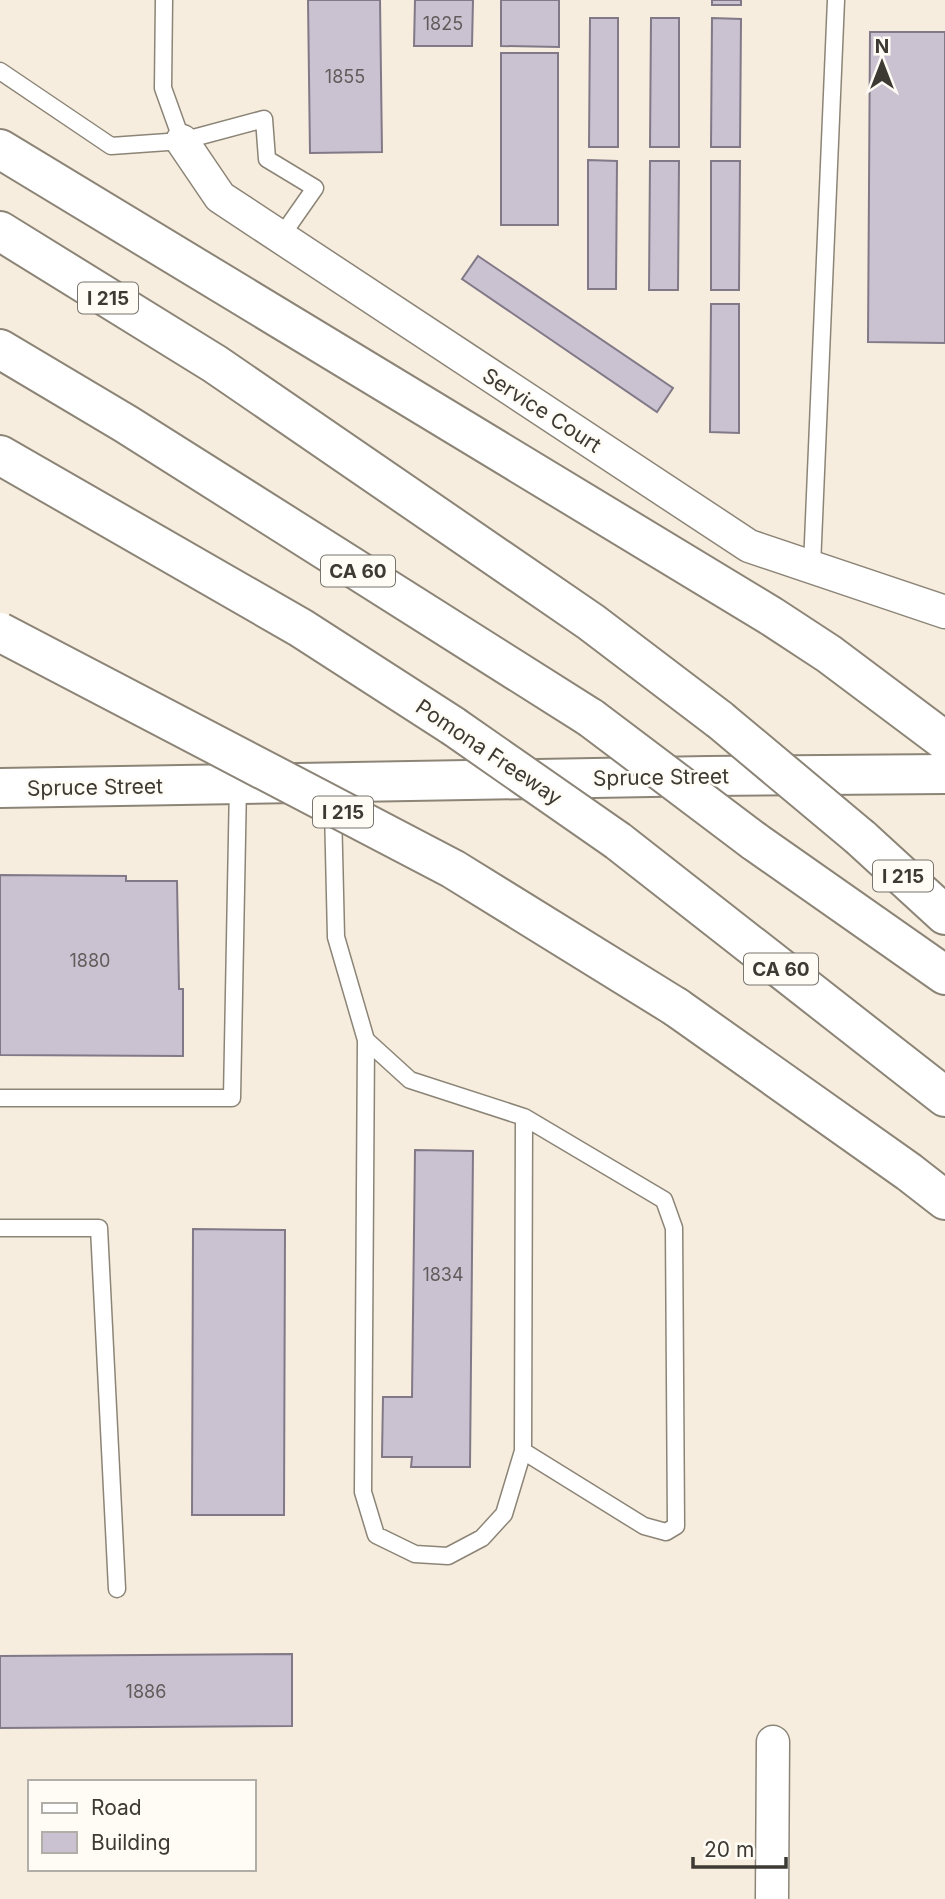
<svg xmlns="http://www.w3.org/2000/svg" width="945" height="1899" viewBox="0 0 945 1899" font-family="Inter,sans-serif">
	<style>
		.building { fill: #cbc2d1; stroke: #817987; stroke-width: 2 }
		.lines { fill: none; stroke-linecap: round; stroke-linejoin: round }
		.lane-casing { stroke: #8c8577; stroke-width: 19 }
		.street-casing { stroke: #8c8577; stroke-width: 35 }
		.secondary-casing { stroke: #8c8577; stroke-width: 42 }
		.highway-casing { stroke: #8c8577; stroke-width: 42 }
		.lane { stroke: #fff; stroke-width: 16 }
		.street { stroke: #fff; stroke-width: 32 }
		.secondary { stroke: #fff; stroke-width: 38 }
		.highway { stroke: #fff; stroke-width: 38 }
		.highway-bridge-casing { stroke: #8c8577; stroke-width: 42; stroke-linecap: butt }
		.highway-bridge { stroke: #fff; stroke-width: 38 }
		.labels { text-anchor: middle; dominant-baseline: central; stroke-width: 5; stroke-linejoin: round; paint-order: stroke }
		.number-label { font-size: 18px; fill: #605c5b }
		.shield { fill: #fffbf5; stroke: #77746e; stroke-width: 2 }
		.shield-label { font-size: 19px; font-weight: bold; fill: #3d3a34 }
		.street-label { font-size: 21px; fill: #3d3a34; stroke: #fffbf5 }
	</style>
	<rect width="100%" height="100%" fill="#f6edde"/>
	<path class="building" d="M308,0h72l2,152 -72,1z
		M415,0h58l-1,46h-58z
		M501,0h58v47l-58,-1z
		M712,0h29v5h-29z
		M590,18h28v129h-29z
		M651,18h28v129h-29z
		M712,18l29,1 -1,128h-29z
		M870,32h75v311l-77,-1z
		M501,53h57v172h-57z
		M588,160l29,1 -1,128h-28z
		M650,161h29l-1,129h-29z
		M711,161h29l-1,129h-28z
		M478,256l195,132 -16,24 -195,-133z
		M711,304h28v129l-29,-1z
		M0,875l126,1v5h51l2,108h4v67l-183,-1z
		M415,1150l58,1 -3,316h-59l1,-10h-30l1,-60h29z
		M193,1229l92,1 -1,285h-92z
		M292,1654v72l-292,2v-72z"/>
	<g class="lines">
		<defs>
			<path id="lane" d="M164,0l-1,88 19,53
				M0,71l111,75 71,-5 82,-22 3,40 48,29 -35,50
				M812,566l24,-566
				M333,809l3,128 30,103 44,40 114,37 140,83 10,28 2,298 -10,6 -22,-6 -121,-75 1,-334
				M366,1040l-3,452 13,43 39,19 33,2 34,-18 22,-24 19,-63
				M0,1098h232l6,-314
				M0,1228h99l18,361"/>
			<path id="street" d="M182,141l38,56 529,349 196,66
				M772,1899l1,-157"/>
			<path id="secondary" d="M0,788l708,-12 237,-2"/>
			<path id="highway" d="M0,149l771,467 58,38 116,87
				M0,231l215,133 376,258 129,98
				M0,349l126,75 465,294
				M0,455l301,173 152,98
				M861,838l84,77
				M618,841l327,256
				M754,841l191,134
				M676,1007l233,165 36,28"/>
		</defs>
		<use href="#lane" class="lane-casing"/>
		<use href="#street" class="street-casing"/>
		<use href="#secondary" class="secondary-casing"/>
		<use href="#highway" class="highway-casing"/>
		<use href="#lane" class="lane"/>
		<use href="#street" class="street"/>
		<use href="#secondary" class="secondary"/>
		<use href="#highway" class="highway"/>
		<defs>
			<path id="highway-bridge" d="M0,632l453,237 223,138
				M591,718l163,123
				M720,720l141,118
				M453,726l165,115"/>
		</defs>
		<use href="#highway-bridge" class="highway-bridge-casing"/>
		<use href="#highway-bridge" class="highway-bridge"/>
	</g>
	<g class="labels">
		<g class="number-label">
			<text x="443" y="23">1825</text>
			<text x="345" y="76">1855</text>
			<text x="90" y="960">1880</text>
			<text x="443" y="1274">1834</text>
			<text x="146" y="1691">1886</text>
		</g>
		<g class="shield">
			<rect x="78" y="282.5" width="60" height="31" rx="5"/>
			<rect x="321" y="555.5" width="74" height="31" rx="5"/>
			<rect x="313" y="796.5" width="60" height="31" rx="5"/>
			<rect x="873" y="860.5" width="60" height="31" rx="5"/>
			<rect x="744" y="953.5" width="74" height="31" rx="5"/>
		</g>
		<g class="shield-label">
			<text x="108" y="298">I 215</text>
			<text x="358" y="571">CA 60</text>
			<text x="343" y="812">I 215</text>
			<text x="903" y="876">I 215</text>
			<text x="781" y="969">CA 60</text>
		</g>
		<g class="street-label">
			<text transform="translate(542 410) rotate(33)">Service Court</text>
			<text transform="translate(489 752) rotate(34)">Pomona Freeway</text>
			<text transform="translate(661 777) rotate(-1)">Spruce Street</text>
			<text transform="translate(95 787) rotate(-1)">Spruce Street</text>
		</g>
	</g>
	<rect x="28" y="1780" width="228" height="91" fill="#fffbf5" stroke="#b1aea8" stroke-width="2"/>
	<rect x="42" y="1803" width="35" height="10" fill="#ffffff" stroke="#b1aea8" stroke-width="2"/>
	<text x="91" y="1815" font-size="21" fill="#3d3a34">Road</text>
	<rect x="42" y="1832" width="35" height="21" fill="#cbc2d1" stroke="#b1aea8" stroke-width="2"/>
	<text x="91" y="1850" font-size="21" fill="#3d3a34">Building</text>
	<g transform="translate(882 63)" stroke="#fffbf5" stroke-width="5" paint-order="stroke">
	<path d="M0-5L12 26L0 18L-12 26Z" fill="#3d3a34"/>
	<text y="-10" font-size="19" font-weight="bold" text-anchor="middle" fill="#3d3a34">N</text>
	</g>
	<path d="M693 1857v10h93v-10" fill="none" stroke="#3d3a34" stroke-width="3.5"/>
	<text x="704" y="1857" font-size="21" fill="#3d3a34" stroke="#fffbf5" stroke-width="5" paint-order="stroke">20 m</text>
</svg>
